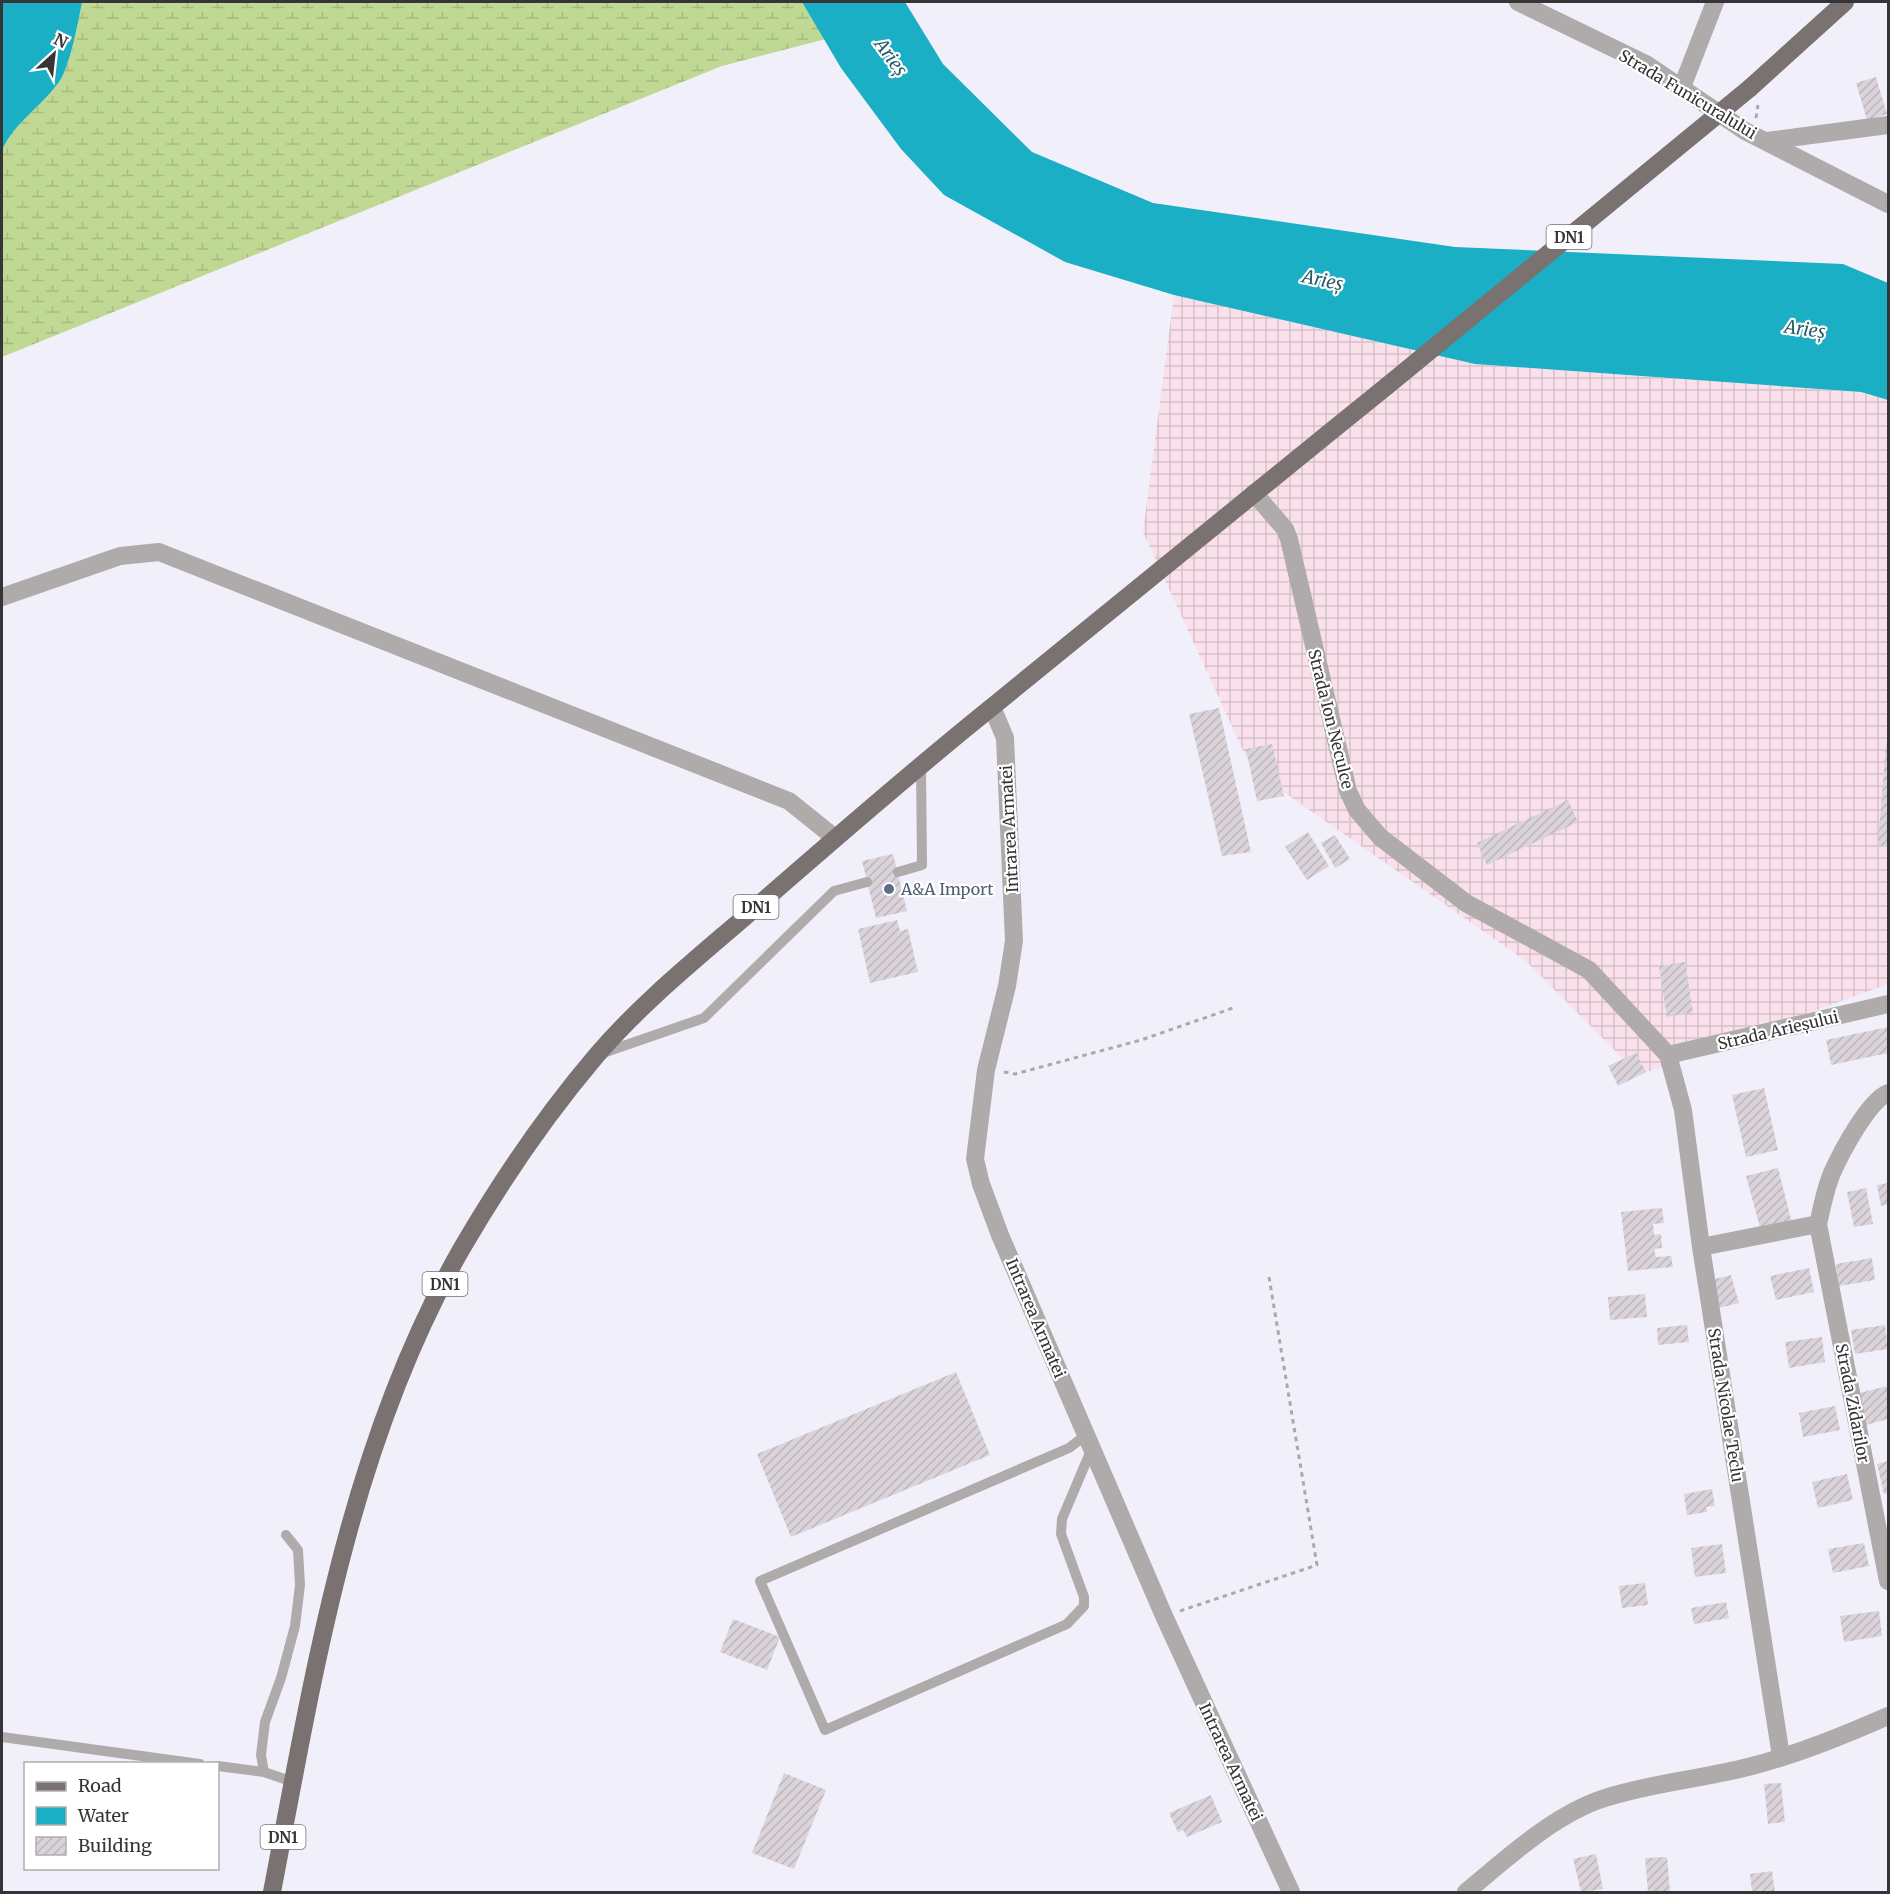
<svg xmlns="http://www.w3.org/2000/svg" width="1890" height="1894" viewBox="0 0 1890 1894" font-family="Merriweather,serif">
<defs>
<pattern id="industrial-grid" width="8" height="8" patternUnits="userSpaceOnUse" patternTransform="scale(1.5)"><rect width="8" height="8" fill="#f9e0ea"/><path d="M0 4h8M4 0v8" fill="none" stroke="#d6c1c9"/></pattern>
<pattern id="wetland-marsh" width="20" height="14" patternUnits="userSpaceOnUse" patternTransform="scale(1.5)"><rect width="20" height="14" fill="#bfd994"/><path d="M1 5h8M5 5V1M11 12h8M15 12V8" fill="none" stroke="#a5bb80"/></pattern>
<pattern id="building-hatch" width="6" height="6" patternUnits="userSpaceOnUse" patternTransform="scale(1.5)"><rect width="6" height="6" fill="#dad3da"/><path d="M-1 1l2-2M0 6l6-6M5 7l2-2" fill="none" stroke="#bcb6bc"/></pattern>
</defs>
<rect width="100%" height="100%" fill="#f1f0fa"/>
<path fill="url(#industrial-grid)" d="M1174,295L1475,364L1861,392L1888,400V984L1639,1075L1526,961L1252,770L1143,532Z"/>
<path fill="url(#wetland-marsh)" d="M82,2H802L826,39L722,66L2,357V150C15,122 41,107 59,82C69,70 79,19 82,2Z"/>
<path fill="#1bafc6" d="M2,2H82C79,19 69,70 59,82C41,107 15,122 2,150Z
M802,2H905L943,64L1032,152L1153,203L1455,247L1843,264L1888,283V400L1861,392L1475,364L1174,295L1065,262L944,195L901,149L841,68Z"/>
<path fill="url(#building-hatch)" d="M1876,77L1887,114L1867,120L1856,83Z
M1219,708L1251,852L1222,856L1189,714Z
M1272,744L1284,796L1257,801L1246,749Z
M1886,744H1888V847L1878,845Z
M1568,800L1578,822L1487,865L1477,843Z
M1308,832L1329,866L1307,880L1285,847Z
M1335,835L1350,859L1335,868L1321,843Z
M893,854L907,911L876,918L862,861Z
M897,920L900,931L908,929L918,972L870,983L858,929Z
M1685,962L1693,1012L1667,1017L1659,966Z
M1888,1027V1053L1831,1065L1826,1040Z
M1636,1053L1646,1072L1618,1086L1608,1066Z
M1764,1088L1778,1150L1746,1157L1732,1095Z
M1778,1168L1792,1223L1761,1231L1746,1176Z
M1888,1183V1204L1881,1206L1877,1185Z
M1866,1188L1873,1224L1854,1227L1847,1192Z
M1662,1208L1664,1223L1653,1224L1654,1235L1661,1234L1662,1248L1654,1249L1656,1257L1671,1256L1673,1267L1628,1271L1621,1212Z
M1872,1258L1875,1280L1839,1286L1836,1264Z
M1809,1268L1814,1292L1776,1300L1770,1276Z
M1731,1275L1739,1303L1719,1308L1711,1280Z
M1645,1294L1647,1317L1610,1320L1608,1297Z
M1687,1325L1689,1342L1658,1345L1657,1328Z
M1885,1325L1888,1349L1855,1354L1851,1330Z
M1822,1337L1825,1362L1789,1368L1785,1342Z
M956,1372L990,1455L791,1537L757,1454Z
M1888,1386V1419L1866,1425L1859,1393Z
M1835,1406L1840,1430L1803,1437L1799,1413Z
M1888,1461V1493L1884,1494L1877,1464Z
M1847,1474L1853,1500L1818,1508L1812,1482Z
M1712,1489L1715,1506L1706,1507L1707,1512L1687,1515L1684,1494Z
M1864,1543L1869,1566L1833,1573L1828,1549Z
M1722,1544L1726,1573L1695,1577L1691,1548Z
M1645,1583L1648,1605L1622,1608L1619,1586Z
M1726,1602L1729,1618L1694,1624L1691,1608Z
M1879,1611L1882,1636L1844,1642L1840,1616Z
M733,1619L780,1637L767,1670L720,1652Z
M784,1773L826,1790L794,1869L752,1853Z
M1781,1783L1785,1822L1768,1824L1764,1784Z
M1211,1795L1222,1822L1187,1837L1183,1830L1178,1832L1169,1813Z
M1596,1854L1603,1889L1581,1892L1573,1859Z
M1667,1857L1670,1892H1648L1645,1858Z
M1772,1871L1775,1892H1752L1750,1874Z"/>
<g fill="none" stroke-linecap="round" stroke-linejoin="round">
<path stroke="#a9a8af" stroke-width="3" stroke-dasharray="4.5 4.5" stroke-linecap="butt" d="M1756,118L1758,105
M1004,1072L1015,1074L1141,1040L1233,1008
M1180,1611L1317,1565L1269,1277"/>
<path stroke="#b0abab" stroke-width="10" d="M898,872L922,865L921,764
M603,1053L704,1018L834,891L867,882
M1086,1435L1069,1448L760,1581L825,1730L1067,1624L1084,1606V1597L1061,1534L1062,1519L1092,1448
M2,1737L200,1764
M218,1766L264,1772L293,1782
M264,1772L261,1755L265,1722L281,1678L295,1626L300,1585L298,1550L286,1535"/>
<path stroke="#b0abab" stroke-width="18" d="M1518,2L1646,64L1745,131L1888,204
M1682,87L1715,2
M1767,141L1888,125
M1254,493L1285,529L1289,539L1348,791L1357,810L1380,837L1466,903L1589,970L1668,1055L1683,1110L1701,1247L1781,1756
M2,597L120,556L159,552L789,801L835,838
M992,707L1005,738L1014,941L1007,986L986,1070L975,1159L981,1184L1000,1235L1164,1616L1291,1892
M1668,1055L1888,1004
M1888,1093C1868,1101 1841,1153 1832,1173C1825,1189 1822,1208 1818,1224L1888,1581
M1701,1247L1818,1224
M1466,1892C1506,1859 1554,1814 1605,1798C1651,1783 1701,1779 1748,1767C1796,1755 1842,1736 1888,1716"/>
<path stroke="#7a7171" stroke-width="18" d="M1750,88L1845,2
M272,1892C314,1673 349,1445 462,1248C501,1181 546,1115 596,1056C643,1001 700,956 754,909C833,840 911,772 992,707C1125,600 1255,492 1387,386"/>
<path stroke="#7a7171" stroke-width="18" d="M1387,386L1750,88"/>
</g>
<circle fill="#5c6f8a" stroke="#fff" stroke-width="2" cx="889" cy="889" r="6"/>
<g text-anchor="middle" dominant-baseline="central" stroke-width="4.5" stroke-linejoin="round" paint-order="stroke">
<g fill="#fff" stroke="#727274" stroke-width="1.5">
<rect x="1546.5" y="225" width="45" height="24" rx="4.5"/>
<rect x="733.5" y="895" width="45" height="24" rx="4.5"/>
<rect x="422.5" y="1272" width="45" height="24" rx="4.5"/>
<rect x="260.5" y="1825" width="45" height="24" rx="4.5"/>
</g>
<g font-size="15" font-weight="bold" fill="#353538">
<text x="1569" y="237">DN1</text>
<text x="756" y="907">DN1</text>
<text x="445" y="1284">DN1</text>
<text x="283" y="1837">DN1</text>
</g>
<g font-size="16" fill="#353538" stroke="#fff">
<text transform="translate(1688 94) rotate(31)">Strada Funicuralului</text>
<text transform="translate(1331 719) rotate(76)">Strada Ion Neculce</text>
<text transform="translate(1009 829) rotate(-93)">Intrarea Armatei</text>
<text transform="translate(1778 1030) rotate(-13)">Strada Arieșului</text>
<text transform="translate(1036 1318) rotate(67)">Intrarea Armatei</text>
<text transform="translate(1853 1403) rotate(79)">Strada Zidarilor</text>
<text transform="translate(1726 1405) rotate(81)">Strada Nicolae Teclu</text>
<text transform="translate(1231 1762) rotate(65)">Intrarea Armatei</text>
</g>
<g font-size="16" fill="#4e5e75" stroke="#fff" text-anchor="start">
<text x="901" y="889">A&amp;A Import</text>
</g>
<g font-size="18" font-style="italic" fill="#275c67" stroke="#fff">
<text transform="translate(891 57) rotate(54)">Arieș</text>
<text transform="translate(1323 280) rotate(12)">Arieș</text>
<text transform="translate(1805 329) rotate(8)">Arieș</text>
</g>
</g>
<rect width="1890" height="1894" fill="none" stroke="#353538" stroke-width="6"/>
<rect x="24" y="1762" width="195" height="108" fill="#ffffff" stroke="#aeaeaf" stroke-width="1.5"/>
<rect x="36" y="1782" width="30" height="9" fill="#7a7171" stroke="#aeaeaf" stroke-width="1.5"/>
<text x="78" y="1792" font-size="18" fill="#353538">Road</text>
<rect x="36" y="1807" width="30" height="18" fill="#1bafc6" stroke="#aeaeaf" stroke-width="1.5"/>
<text x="78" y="1822" font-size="18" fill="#353538">Water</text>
<rect x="36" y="1837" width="30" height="18" fill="url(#building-hatch)" stroke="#aeaeaf" stroke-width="1.5"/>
<text x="78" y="1852" font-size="18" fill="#353538">Building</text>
<g transform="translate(54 54) rotate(27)" stroke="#ffffff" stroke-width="4.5" paint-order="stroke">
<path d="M0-4.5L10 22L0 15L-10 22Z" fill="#353538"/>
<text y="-9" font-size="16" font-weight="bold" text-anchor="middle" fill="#353538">N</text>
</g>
</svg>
